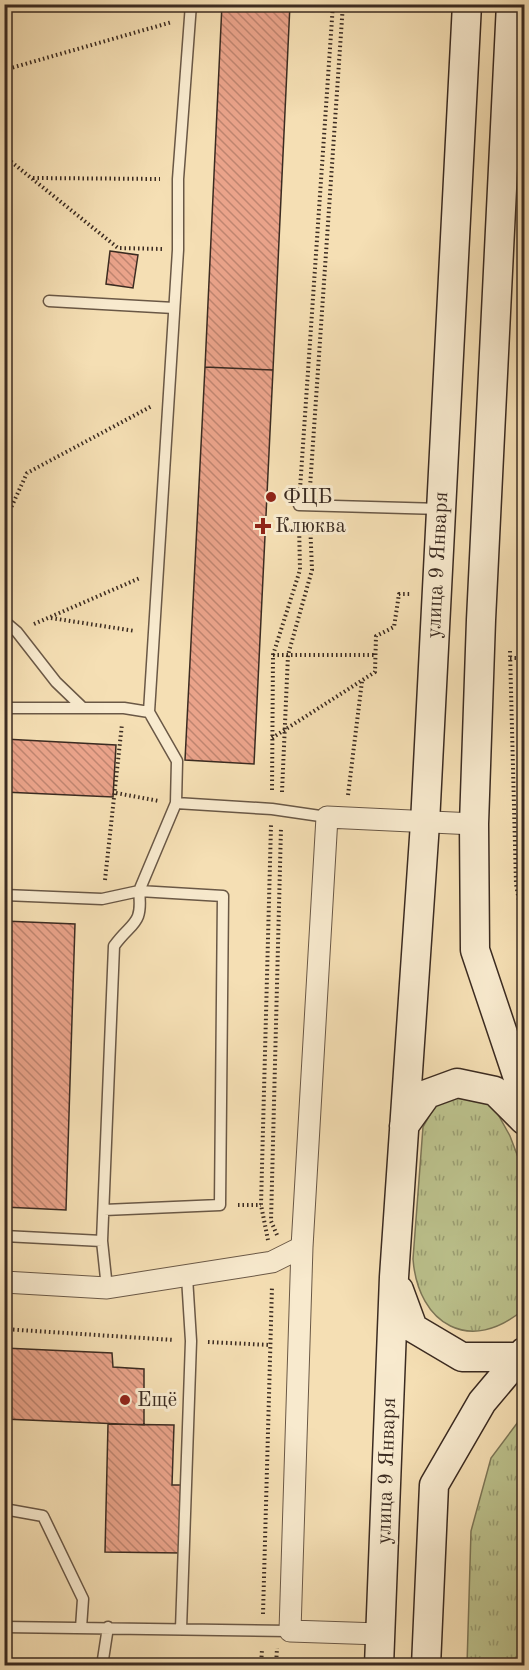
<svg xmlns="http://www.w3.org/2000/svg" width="529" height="1670" viewBox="0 0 529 1670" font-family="'Old Standard TT',serif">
<defs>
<pattern id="grass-tufts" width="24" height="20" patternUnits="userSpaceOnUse" patternTransform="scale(1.5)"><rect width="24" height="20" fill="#bcc28d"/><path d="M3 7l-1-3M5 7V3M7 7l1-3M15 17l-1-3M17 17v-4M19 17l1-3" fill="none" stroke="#9a9e73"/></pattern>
<pattern id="building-back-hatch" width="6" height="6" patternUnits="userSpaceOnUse" patternTransform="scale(1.5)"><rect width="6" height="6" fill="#eaa38a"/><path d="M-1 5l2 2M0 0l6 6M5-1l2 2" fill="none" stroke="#bf8570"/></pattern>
</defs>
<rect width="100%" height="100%" fill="#f5dfb4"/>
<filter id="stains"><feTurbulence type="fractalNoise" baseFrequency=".00333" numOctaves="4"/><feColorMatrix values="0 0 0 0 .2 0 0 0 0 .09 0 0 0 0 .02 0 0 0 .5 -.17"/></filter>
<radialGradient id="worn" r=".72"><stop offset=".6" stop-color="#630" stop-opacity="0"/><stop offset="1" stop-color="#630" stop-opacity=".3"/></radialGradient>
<path fill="url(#grass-tufts)" stroke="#7c7657" stroke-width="1.5" d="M460,1096L483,1101L495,1109L510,1136L524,1173V1309C471,1355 418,1325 413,1259L423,1127L435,1106Z
M524,1414V1665H467L471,1531L491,1458Z"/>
<path fill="url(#building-back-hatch)" stroke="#3b2b21" stroke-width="1.5" d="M222,4H290L273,370L205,367Z
M110,251L138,255L133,288L106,284Z
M205,367L273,370L254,764L185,760Z
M4,739L116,745L113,797L4,792Z
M4,921L75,924L66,1210L4,1207Z
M4,1348L112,1353L113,1367L144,1369V1425L4,1419Z
M108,1424L174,1425L172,1485H183L181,1553L105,1552Z
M4,1662L62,1664V1666H4Z"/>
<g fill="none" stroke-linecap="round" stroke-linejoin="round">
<defs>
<path id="lane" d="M49,301L174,308
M4,433V461
M299,505L441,509
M4,621L17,632L56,682L83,708
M4,708H124L149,712L177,761L176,803
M149,712L178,250V179L191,4
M4,895L102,899L139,891L176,803L272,809L327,817
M104,1210L220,1205L223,896L139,891C143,926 132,921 114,946L102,1241L107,1288
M4,1236L102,1241
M4,1509L43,1516L83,1599L81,1628
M4,1627L290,1631
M181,1629L191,1341L187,1277
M102,1666L108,1627"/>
<path id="street" d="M4,1282L107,1288L272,1262L302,1247
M380,1634L290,1631L302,1247L327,817L474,824"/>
<path id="secondary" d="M511,4L481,620L474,824L475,950L524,1096
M404,1126L427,1094L457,1083L495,1091L524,1120
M399,1290L413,1328L462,1357H518
M379,1666L394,1277L425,823L467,4
M426,1666L434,1485L482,1402L524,1352"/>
</defs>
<use href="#lane" stroke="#6a5846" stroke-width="13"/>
<use href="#street" stroke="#6a5846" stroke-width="23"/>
<use href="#secondary" stroke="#3b2b21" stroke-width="31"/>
<path stroke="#3b2b21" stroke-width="4" stroke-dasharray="1.5 3" stroke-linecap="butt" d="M4,70L172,22
M4,156L118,248L162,249
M33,178L160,179
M520,425L524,353
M310,487L343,4
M300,489L333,4
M4,523L27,473L152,406
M51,618L135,631
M34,624L140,578
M510,651L516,884L524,929
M273,655H376
M510,658H524
M272,738L375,672L376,636L394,627L399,594H411
M272,790L273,655L300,570L299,523
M282,792L288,655L312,570L310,521
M116,793L159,801
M348,795L362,681
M105,880L122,724
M238,1205H261
M277,1235L271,1221L281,827
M268,1240L261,1205L271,825
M4,1329L174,1340
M208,1342L270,1345
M263,1614L272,1286
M261,1666L262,1649
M276,1666L277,1648"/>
<use href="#lane" stroke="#f8eace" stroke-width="10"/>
<use href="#street" stroke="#f8eace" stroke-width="21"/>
<use href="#secondary" stroke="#f8eace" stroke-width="28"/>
</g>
<g fill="#8f2418" stroke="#f8eace" stroke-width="2">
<circle cx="271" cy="497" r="6"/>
<path d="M260 517h6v6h6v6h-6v6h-6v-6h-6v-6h6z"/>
<circle cx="125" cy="1400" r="6"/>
</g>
<g text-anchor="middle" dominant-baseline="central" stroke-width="6" stroke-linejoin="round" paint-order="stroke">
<g font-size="21" fill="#3b2b21" stroke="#f8eace" text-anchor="start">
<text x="283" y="497">ФЦБ</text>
<text x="275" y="526">Клюква</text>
<text x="137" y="1400">Ещё</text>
</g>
<g font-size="21" fill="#3b2b21" stroke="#f8eace">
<text transform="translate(438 565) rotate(-87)">улица 9 Января</text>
<text transform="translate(387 1471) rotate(-88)">улица 9 Января</text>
</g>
</g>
<rect width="529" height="1670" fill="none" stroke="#f5dfb4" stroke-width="24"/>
<rect x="6" y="6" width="517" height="1658" fill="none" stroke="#3b2b21" stroke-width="3"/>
<rect x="12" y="12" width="505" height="1646" fill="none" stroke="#3b2b21" stroke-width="1.5"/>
<rect width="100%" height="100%" filter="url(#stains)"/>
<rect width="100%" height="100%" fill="url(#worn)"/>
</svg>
